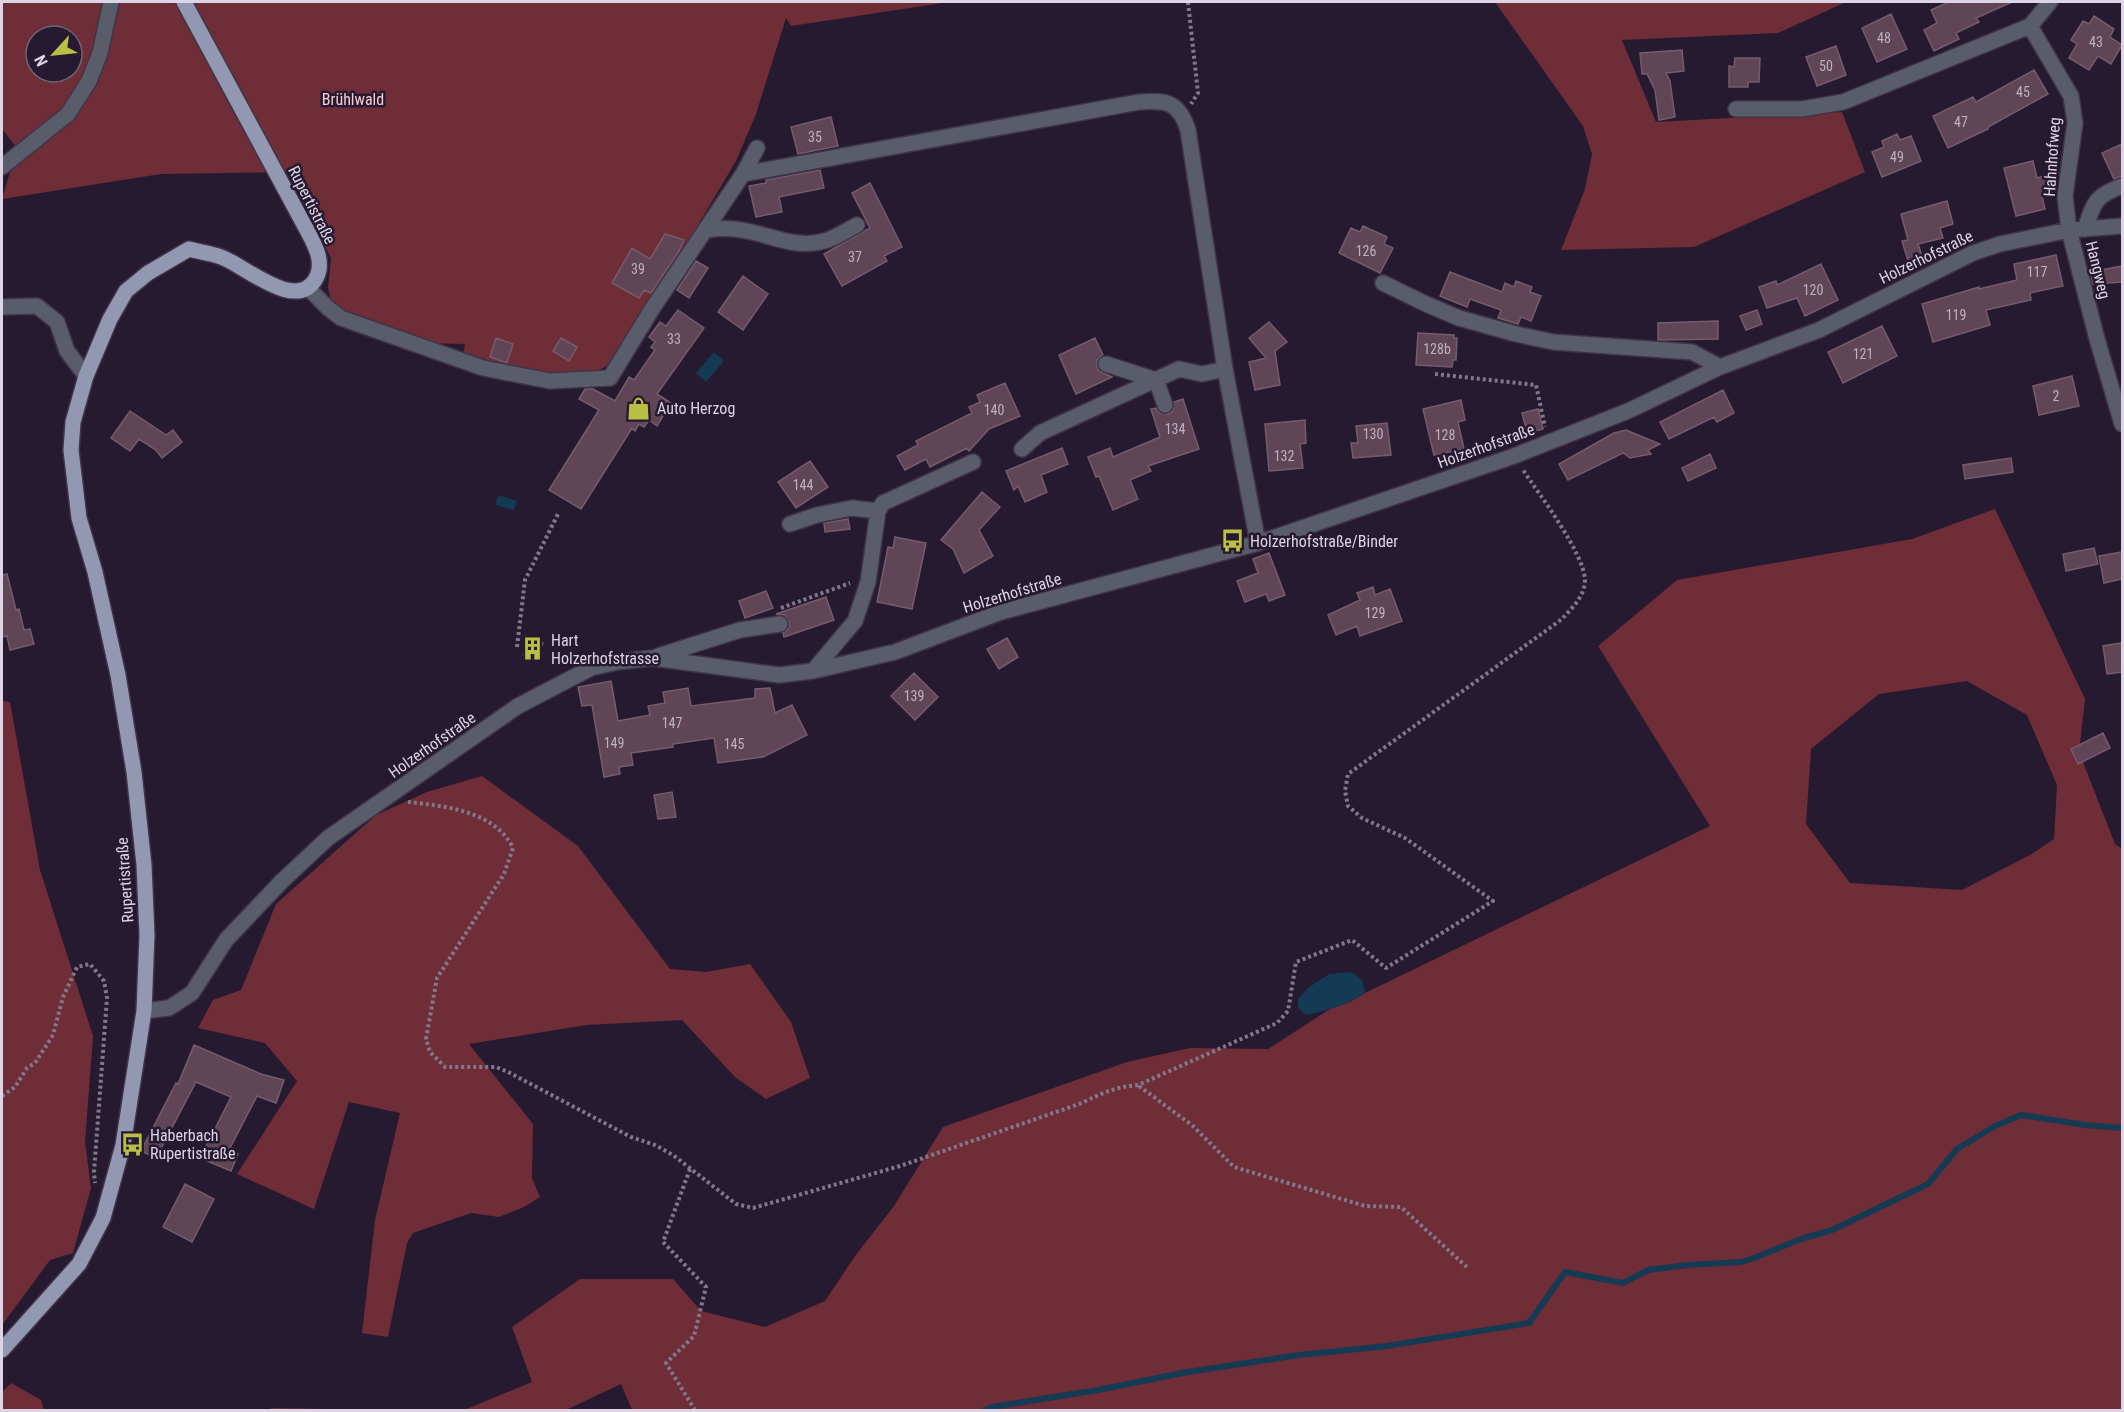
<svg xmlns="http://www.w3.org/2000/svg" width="2124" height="1412" viewBox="0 0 2124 1412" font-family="'Roboto Condensed',sans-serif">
<rect width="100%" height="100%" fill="#261a31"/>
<path fill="#6f2d37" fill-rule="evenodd" d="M2,2H949L791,26L786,18L756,114L736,161L654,299L611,364L593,373L563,379L463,358L465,344L418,343L338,311L332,304L328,288L331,258L288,172L161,174L2,199L17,148L2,129ZM36,36H72V72H36Z
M1495,2H1846L1778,33L1622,40L1656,122L1842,112L1865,172L1694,247L1561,250L1585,189L1592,154L1583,126Z
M1995,509L2085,699L2079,752L2115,844L2122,849V1410H632L621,1384L566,1410H464L532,1382L512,1327L580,1279H673L701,1311L765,1327L825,1301L855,1256L894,1206L943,1127L1127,1062L1190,1048L1268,1049L1330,1009L1350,1002L1365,993L1710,826L1598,646L1677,580L1912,539ZM1967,681L2027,715L2057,785L2054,839L2030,855L1962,890L1850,883L1806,824L1811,749L1879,694Z
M2,701L10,702L40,870L93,1036L85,1142L91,1188L73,1253L50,1260L2,1325Z
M482,776L578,846L670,969L706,972L750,964L791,1022L810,1078L766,1099L735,1077L682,1020L586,1025L469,1044L533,1124L532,1178L540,1197L524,1207L499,1217L471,1213L413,1233L407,1243L388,1337L362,1333L375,1220L400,1113L349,1102L314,1209L237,1174L297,1081L265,1043L198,1028L213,1000L241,990L276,904L376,815L427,792Z
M11,1383L41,1400L44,1410H2V1392Z
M272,1408L393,1410H267Z"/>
<path fill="#143a54" d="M714,352L724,361L706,382L696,373Z
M498,495L517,501L514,510L495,505Z
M1352,972L1363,981L1365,993C1346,1005 1328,1010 1306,1015L1298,1008V999L1308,988L1329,974Z"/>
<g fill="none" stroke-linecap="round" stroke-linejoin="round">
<path stroke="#143a54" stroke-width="6" d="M985,1410L992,1407L1098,1390L1182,1373L1299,1355L1387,1346L1529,1323L1565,1272L1623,1283L1648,1270L1687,1265L1741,1262L1754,1258L1801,1239L1832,1230L1928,1184L1957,1149L1995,1126L2021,1115L2085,1125L2122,1128"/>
</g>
<path fill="#5f4556" stroke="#765b6c" stroke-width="1.5" d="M1949,2H2012L1976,18L1979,22L1956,33L1959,39L1934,51L1924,30L1937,23L1931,10Z
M1891,14L1907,49L1877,62L1862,28Z
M2094,16L2114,29L2110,37L2122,45L2111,64L2098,56L2089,70L2069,58L2077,44L2071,40L2083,21L2089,24Z
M1836,46L1846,75L1817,86L1806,57Z
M1682,50L1684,71L1666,73L1670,81L1675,117L1659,120L1655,90L1647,74H1642L1640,53Z
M1735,58H1760L1759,82H1748V87H1729V66L1734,67Z
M2034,70L2048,94L1988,127V129L1948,148L1933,116L1973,97L1976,102Z
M831,117L838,146L798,154L791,127Z
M1897,134L1900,140L1911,136L1921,161L1882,177L1872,152L1884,147L1882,141Z
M2122,144V176L2114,179L2102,153Z
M2033,161L2037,178L2044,176L2049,195L2042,196L2045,209L2016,216L2004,168Z
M820,170L824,188L779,197L782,212L756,217L749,186L766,183V180Z
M870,183L902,247L884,256L887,261L842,286L824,254L870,228L852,193Z
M1947,201L1953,224L1940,228L1943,238L1918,244L1924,262L1910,267L1902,241L1908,240L1901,214Z
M1363,226L1387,237L1384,244L1393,248L1380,273L1339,253L1351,228L1360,232Z
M665,234L684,240L679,251L651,293L644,290L639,298L612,283L632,248L650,259Z
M2056,255L2063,286L2030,293L2031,300L1986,310L1990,325L1933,342L1922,304L1979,287V289L2017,280L2014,264Z
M696,261L708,268L689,298L677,290Z
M1821,264L1838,300L1805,316L1797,298L1767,308L1759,287L1776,281L1777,285Z
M2122,266V282L2093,284L2090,272Z
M1450,272L1502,292L1505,283L1514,287L1516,281L1532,287L1530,292L1541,296L1531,321L1521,317L1518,324L1498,318L1501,310L1470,299L1467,307L1440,296Z
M743,276L768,294L743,330L718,312Z
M678,310L704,328L657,394L671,403L657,426L649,420L644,427L639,424L635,431L632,428L581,509L549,490L599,410L579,399L585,389H593L615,401L629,377L634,380L655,350L651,347L655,342L649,337L660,322L666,326Z
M1757,310L1762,324L1746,330L1740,316Z
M1718,321V339L1658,340V323Z
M1269,322L1287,342L1275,351L1280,385L1255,390L1249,362L1266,358L1249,338Z
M1882,326L1897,356L1843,383L1828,352Z
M1418,333L1454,335V338H1457L1456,360H1453L1452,367L1416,365Z
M496,338L513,344L507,363L490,357Z
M561,338L577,347L569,361L553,351Z
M1095,338L1103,355L1097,360V367L1099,371L1112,377L1076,394L1059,355Z
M2072,376L2079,406L2039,415L2033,386Z
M1005,383L1020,416L989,429L969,451L967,448L930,467L926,459L905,470L897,456L918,445L916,441L972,413L969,407L980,402L977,395Z
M1723,390L1734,413L1717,422L1714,417L1669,439L1660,422Z
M1183,399L1199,449L1148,466L1151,471L1130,480L1138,499L1113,510L1099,476L1096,477L1088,457L1110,448L1113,457L1160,437L1151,409L1156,408L1159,413L1168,414L1173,411L1174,402Z
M1461,400L1465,420L1458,422L1464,449L1434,455L1423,409Z
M1538,409L1543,429L1527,433L1522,413Z
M130,411L166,435L173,430L182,442L162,458L156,450L139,439L130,451L111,438Z
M1305,420L1306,443L1300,444L1303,468L1269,471L1265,424Z
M1387,423L1391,455L1353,458L1351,443H1358L1356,426Z
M1626,430L1660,444L1648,450L1651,454L1630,458L1623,453L1568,480L1559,464L1614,433Z
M1062,448L1068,464L1041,475L1047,492L1025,502L1018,486L1014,490L1006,471Z
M1710,454L1716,468L1688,481L1682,468Z
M2011,458L2013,472L1965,479L1963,465Z
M810,461L828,487L796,508L778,482Z
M982,492L1000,507L979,530L993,556L964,573L953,549L941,540Z
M848,519L850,529L825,532L824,523Z
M895,537L926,543L912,609L877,602L888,547L893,548Z
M2094,548L2098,564L2066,571L2063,554Z
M2122,552V579L2104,583L2099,556Z
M1269,553L1285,595L1269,601L1266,594L1245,602L1237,581L1258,573L1253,559Z
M7,574L16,610L19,609L24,630L30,629L34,644L10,650L7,636L2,637V575Z
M1373,587L1375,595L1390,589L1402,621L1360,636L1357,626L1336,635L1328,615L1360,600L1357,593Z
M766,591L773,608L745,618L739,601Z
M826,597L834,620L784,637L783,633L789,628V622L784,615L776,614Z
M529,638L543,643L536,661L523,655Z
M1007,638L1018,657L999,669L987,649Z
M2122,643V672L2107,674L2103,646Z
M914,673L938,697L915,720L891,696Z
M611,681L618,721L650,715L648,706L665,703L663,692L688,688L691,706L755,698V689L770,688L775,713L792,705L807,735L763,757L718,763L714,738L673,744V747L631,753L633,765L619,767L620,774L604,777L592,705L582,706L578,687Z
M2103,733L2110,748L2078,764L2071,749Z
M672,792L676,817L658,819L654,795Z
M194,1045L261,1074L284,1080L276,1103L257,1096L229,1150L238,1154L231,1171L200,1158L231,1097L196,1082L156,1158L141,1151L176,1083L178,1084Z
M185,1184L214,1199L192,1242L163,1227Z"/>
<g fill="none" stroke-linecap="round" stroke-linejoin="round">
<defs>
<path id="minor" d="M2050,2L2030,26L2071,96L2075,123L2065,196L2069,230L2097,339L2122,424
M1736,109H1802L1843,102L2030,26
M2,167L68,114L89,81L100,53L111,2
M743,174L1139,102C1167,100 1179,102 1188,130L1225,369L1258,543
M2085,229C2094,202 2095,196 2122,186
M706,230C719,228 734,228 747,231C772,236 799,249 824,241C836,238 847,230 857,225
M1383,283L1426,304L1459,318L1516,334L1553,342L1692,352L1720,367
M308,288L328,308L341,318L483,368L550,381L610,378L652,309L743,174L757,148
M2,307L37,306L57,322L67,351L86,376
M1106,364L1156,380L1165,405
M1022,449L1040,433L1179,369L1202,374L1225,369
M790,524L817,515L852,508L878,511
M658,656L740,630L780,624
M813,671L855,621L868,582L878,511L883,503L973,462
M144,1011L169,1008L192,993L226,940L281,882L328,838L518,706L591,668L617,662L653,658L779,675L813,671L895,652L1001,612L1258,543L1514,456L1628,411L1720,367L1819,330L1973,253L2000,244L2069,230L2122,226"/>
<path id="major" d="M2,1350L79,1264L103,1218L123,1145L144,1011L147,935L144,865L134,772L118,675L95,572L79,518L71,450L73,422L86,376L110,319L126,291L148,273L189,249C199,252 211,253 221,257C244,265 295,312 315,280C325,264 316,247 308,232L184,2"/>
</defs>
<use href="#minor" stroke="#40344a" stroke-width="18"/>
<use href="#major" stroke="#40344a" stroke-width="18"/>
<path stroke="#82788c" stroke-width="4" stroke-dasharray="3 3" stroke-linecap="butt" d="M1188,2L1198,93L1191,104
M1435,374L1536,385L1545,427
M781,608L850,583
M517,647L525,580L558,514
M408,802C445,806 495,811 513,848L504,874L437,978L426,1039L430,1052L445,1067H496L508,1072L631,1137L655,1145L673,1155L736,1204L753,1208L900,1166L1082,1103C1101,1093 1116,1087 1138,1085L1277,1023L1288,1011L1296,962L1352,940L1386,968L1493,901L1405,838L1362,818L1348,806L1345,791L1348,774L1562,619C1572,608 1585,596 1585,580C1584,553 1539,494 1523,470
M1139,1086L1193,1126L1234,1167L1365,1206L1401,1207L1469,1269
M2,1096L15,1087L27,1068L35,1063L53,1035L63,997L77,967L90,964L104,981L107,998L94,1172L95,1183
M690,1169L663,1242L706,1287L694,1336L666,1363L695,1410"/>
<use href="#minor" stroke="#595c69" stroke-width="15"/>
<use href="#major" stroke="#9298b2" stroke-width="15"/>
</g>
<defs>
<symbol id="shop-bare" viewBox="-9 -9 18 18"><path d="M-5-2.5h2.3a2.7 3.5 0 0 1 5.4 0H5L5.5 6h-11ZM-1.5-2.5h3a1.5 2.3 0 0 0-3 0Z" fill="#bac045" stroke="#261a31" stroke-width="2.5" paint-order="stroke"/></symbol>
<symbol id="bus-bare" viewBox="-9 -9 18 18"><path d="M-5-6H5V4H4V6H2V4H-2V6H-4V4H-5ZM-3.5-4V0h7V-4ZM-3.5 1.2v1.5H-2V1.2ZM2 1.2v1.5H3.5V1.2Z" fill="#bac045" stroke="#261a31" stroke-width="2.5" paint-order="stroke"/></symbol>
<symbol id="building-bare" viewBox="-9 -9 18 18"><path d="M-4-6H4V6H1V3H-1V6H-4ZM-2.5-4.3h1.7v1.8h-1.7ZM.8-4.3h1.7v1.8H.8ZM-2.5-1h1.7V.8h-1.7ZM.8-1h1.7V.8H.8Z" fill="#bac045" stroke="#261a31" stroke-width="2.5" paint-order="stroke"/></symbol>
</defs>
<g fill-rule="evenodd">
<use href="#shop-bare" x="622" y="392" width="33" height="33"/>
<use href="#bus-bare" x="1216" y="524" width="33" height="33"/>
<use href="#building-bare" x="516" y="632" width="33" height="33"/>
<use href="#bus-bare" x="116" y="1128" width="33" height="33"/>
</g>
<g text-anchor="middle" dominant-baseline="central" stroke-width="5" stroke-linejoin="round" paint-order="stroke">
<g font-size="14" fill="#beb1c1">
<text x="1884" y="38">48</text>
<text x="2096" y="42">43</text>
<text x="1826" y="66">50</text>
<text x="2023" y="92">45</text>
<text x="1961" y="122">47</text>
<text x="815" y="137">35</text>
<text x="1897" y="157">49</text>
<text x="1366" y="251">126</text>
<text x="855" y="257">37</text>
<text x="638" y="269">39</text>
<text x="2037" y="272">117</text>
<text x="1813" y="290">120</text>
<text x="1956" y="315">119</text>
<text x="674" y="339">33</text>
<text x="1437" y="349">128b</text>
<text x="1863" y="354">121</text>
<text x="2056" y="396">2</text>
<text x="994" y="410">140</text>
<text x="1175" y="429">134</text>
<text x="1373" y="434">130</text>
<text x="1445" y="435">128</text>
<text x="1284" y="456">132</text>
<text x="803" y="485">144</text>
<text x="1375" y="613">129</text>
<text x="914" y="696">139</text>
<text x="672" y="723">147</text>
<text x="614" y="743">149</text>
<text x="734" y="744">145</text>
</g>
<g font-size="16" fill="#f9cace" stroke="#261a31">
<text x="353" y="99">Brühlwald</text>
</g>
<g font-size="16" fill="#ddd5e5" stroke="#261a31">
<text transform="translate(2052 157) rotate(-86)">Hahnhofweg</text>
<text transform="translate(312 205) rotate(63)">Rupertistraße</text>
<text transform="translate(1926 257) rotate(-26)">Holzerhofstraße</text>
<text transform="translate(2098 270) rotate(76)">Hangweg</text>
<text transform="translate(1486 446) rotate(-20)">Holzerhofstraße</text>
<text transform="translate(1012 593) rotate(-17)">Holzerhofstraße</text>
<text transform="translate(432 745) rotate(-35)">Holzerhofstraße</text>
<text transform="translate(125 880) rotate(-94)">Rupertistraße</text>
</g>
<g font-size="16" fill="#ddd5e5" stroke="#261a31" text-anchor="start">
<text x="657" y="408">Auto Herzog</text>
<text x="1250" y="541">Holzerhofstraße/Binder</text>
<text x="551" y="640">Hart<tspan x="551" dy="18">Holzerhofstrasse</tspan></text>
<text x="150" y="1135">Haberbach<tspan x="150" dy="18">Rupertistraße</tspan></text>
</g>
</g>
<rect width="2124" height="1412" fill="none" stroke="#ddd5e5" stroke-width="6"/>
<g transform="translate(54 54) rotate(243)"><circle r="28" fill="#261a31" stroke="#6f6579" stroke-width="1.5"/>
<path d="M0-4.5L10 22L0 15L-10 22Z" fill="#bac045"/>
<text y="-9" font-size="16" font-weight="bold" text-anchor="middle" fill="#ddd5e5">N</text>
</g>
</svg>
